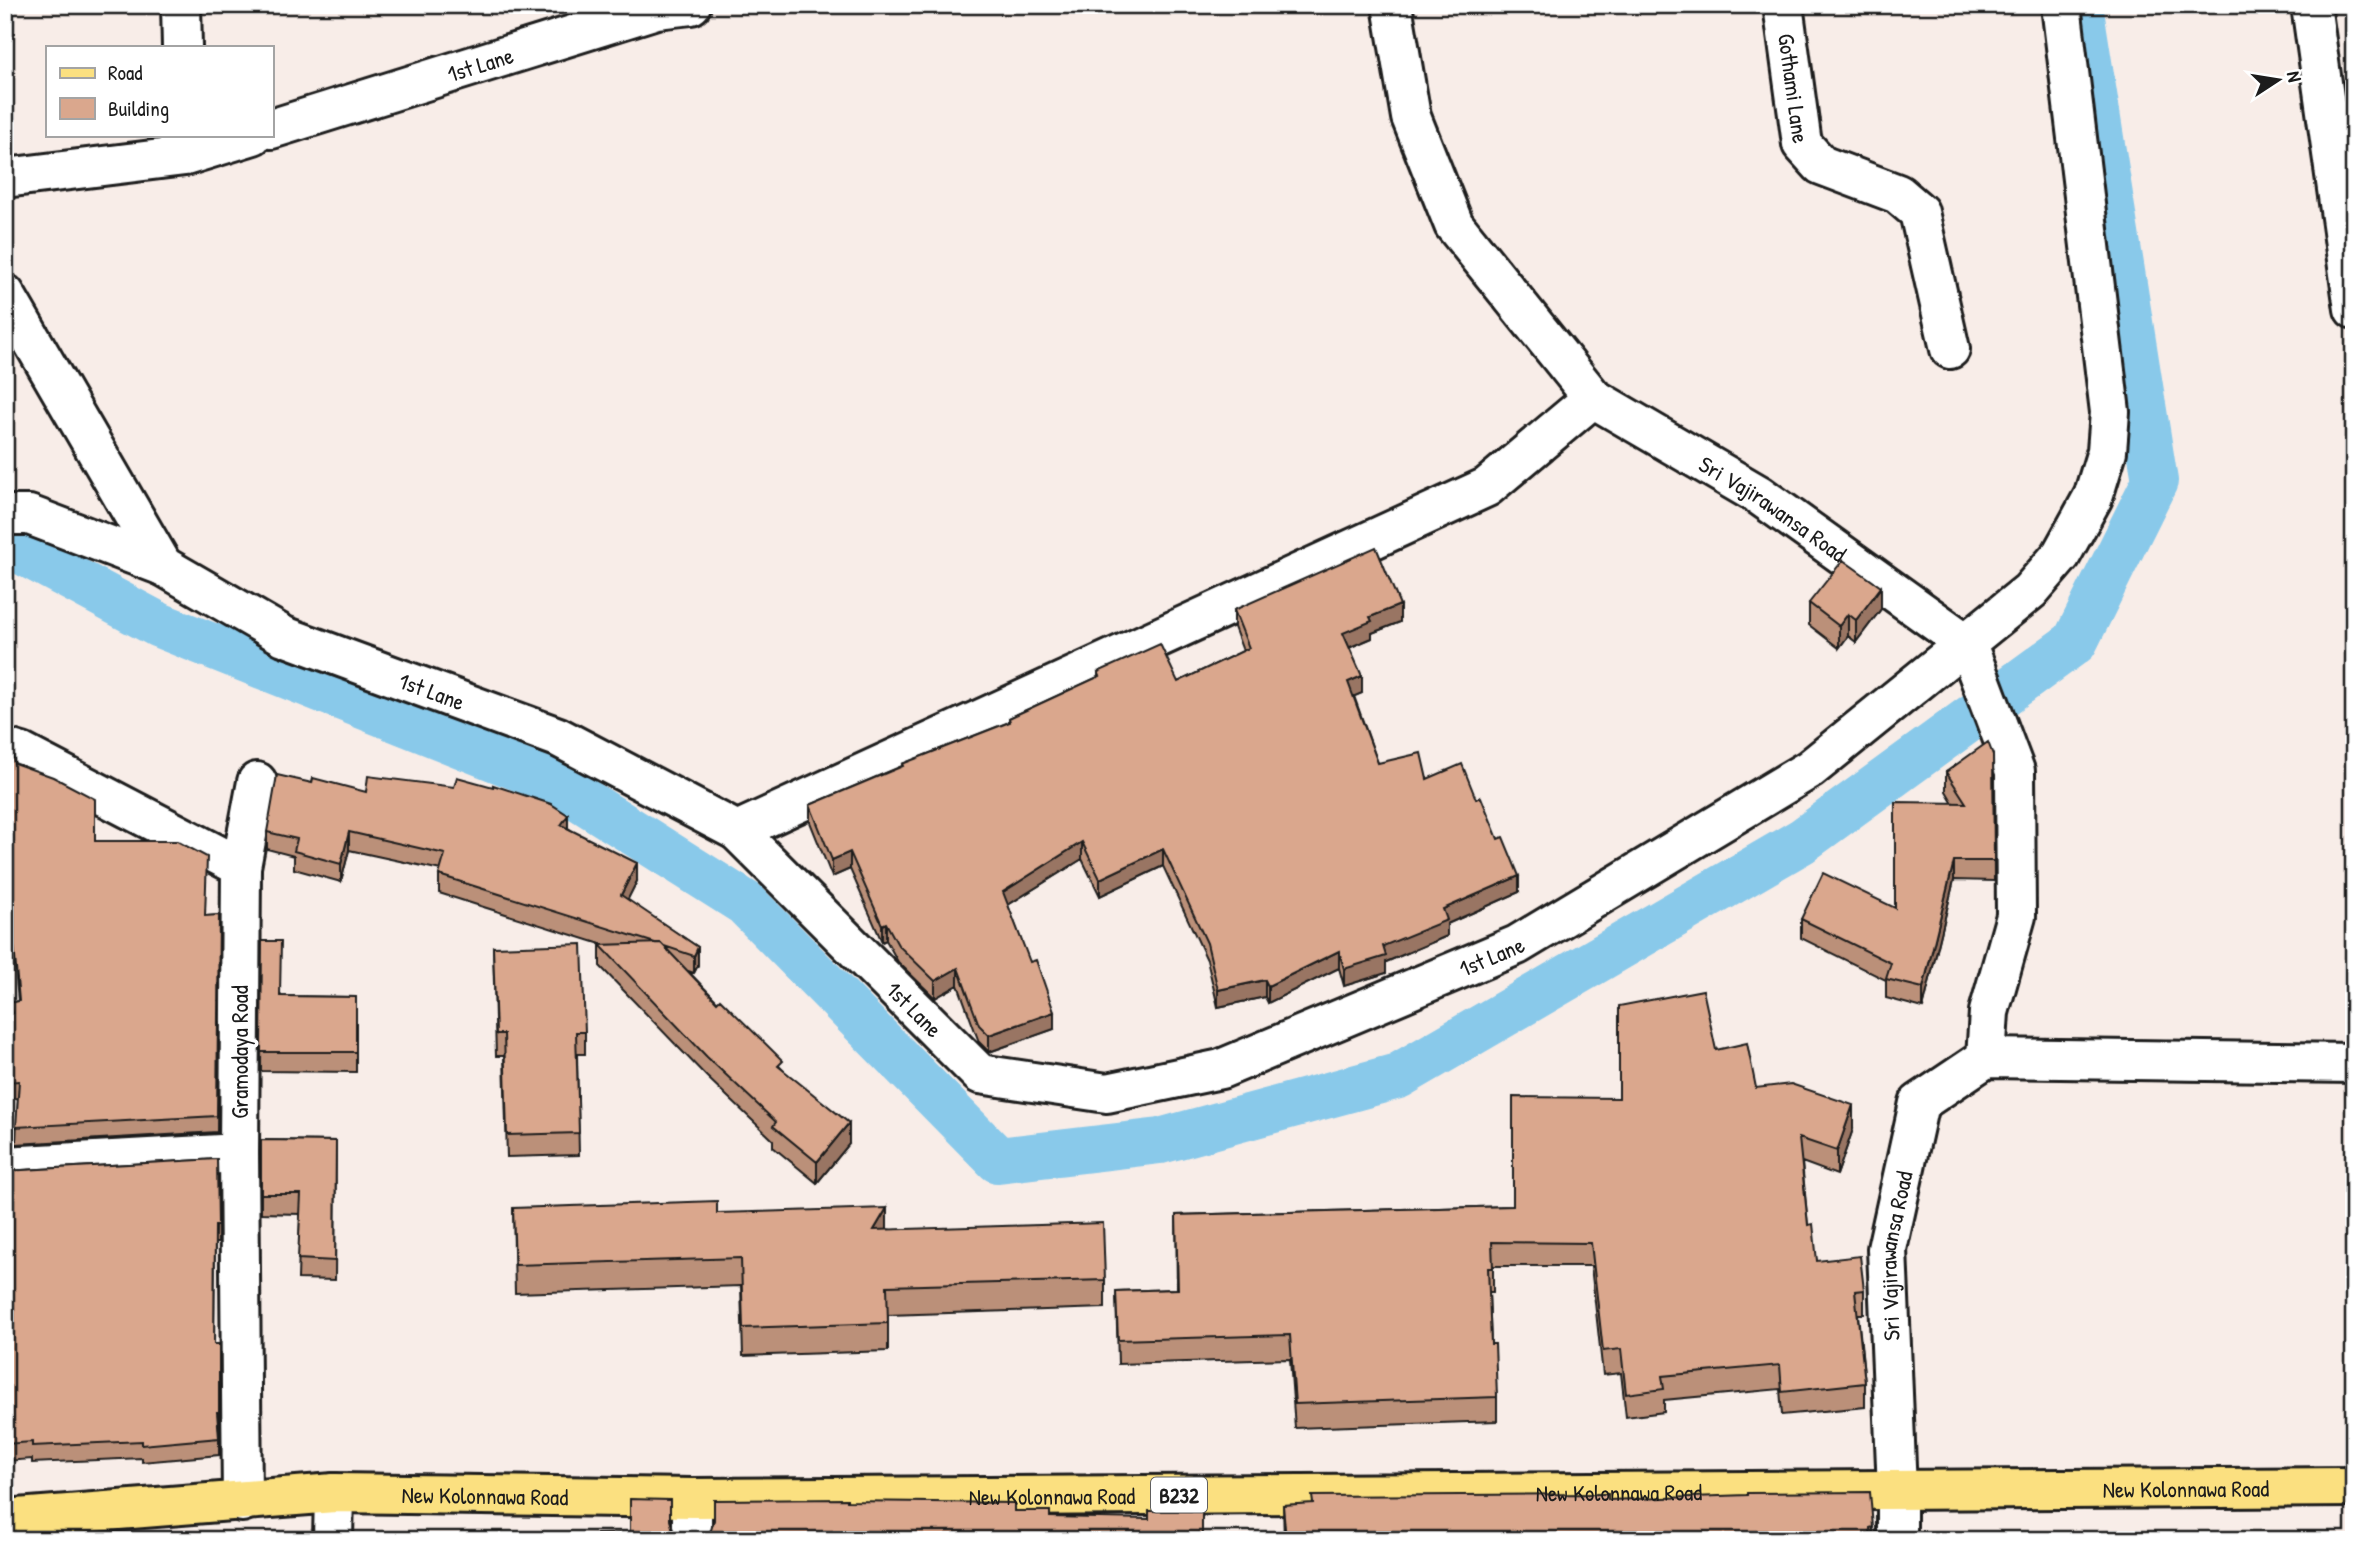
<svg xmlns="http://www.w3.org/2000/svg" width="2359" height="1545" viewBox="0 0 2359 1545" font-family="'Patrick Hand',sans-serif">
<rect width="100%" height="100%" fill="#f8ede8"/>
<filter id="ink" filterUnits="userSpaceOnUse"><feTurbulence type="fractalNoise" baseFrequency=".0143" numOctaves="2"/><feDisplacementMap in="SourceGraphic" scale="14" xChannelSelector="R" yChannelSelector="G"/><feConvolveMatrix kernelMatrix="1 2 1 2 8 2 1 2 1" color-interpolation-filters="sRGB"/></filter>
<g filter="url(#ink)">
<g fill="none" stroke-linecap="round" stroke-linejoin="round">
<path stroke="#89c9ea" stroke-width="46" d="M5,551L17,549L159,625L554,782L745,903L998,1160L1160,1141L1398,1076L1802,841L2075,642L2155,481L2080,5"/>
<defs>
<g id="minor">
<path d="M181,5L182,47"/>
<path id="s1" d="M1392,5L1411,117L1454,225L1593,398L1759,495L1967,644L2015,771L2016,916L1989,1012L1986,1058"/>
<path id="s2" d="M1783,5L1802,144L1821,165L1898,194L1919,212L1950,349"/>
<path d="M2311,5L2354,309"/>
<path id="s3" d="M271,129L656,9L691,5"/>
<path d="M5,178L185,156L253,135"/>
<path id="s4" d="M5,294L163,566L284,636L558,737L737,831L980,1074L1107,1093L1221,1069L1517,945L1810,769L2030,591L2061,555L2093,497L2107,451L2110,412L2061,5"/>
<path d="M5,515H29L163,566"/>
<path d="M5,748L22,753L241,867L239,1153L242,1502"/>
<path d="M737,831L1487,487L1593,398"/>
<path d="M241,867L257,782"/>
<path d="M5,1166L239,1153"/>
<path d="M333,1540L334,1493"/>
<path d="M692,1540V1498"/>
<path id="s5" d="M1897,1540V1490L1887,1249L1919,1103L1986,1058L2354,1063"/>
</g>
<g id="primary">
<path id="s6" d="M5,1519L334,1493L692,1498L2354,1487"/>
</g>
</defs>
<use href="#minor" stroke="#1c1c1c" stroke-width="44"/>
<use href="#primary" stroke="#1c1c1c" stroke-width="44"/>
<use href="#minor" stroke="#fff" stroke-width="38"/>
<use href="#primary" stroke="#fbe080" stroke-width="38"/>
</g>
<path fill="#bb9079" stroke="#1c1c1c" stroke-width="2" d="M1809,603L1881,609L1856,642L1848,636L1839,648L1809,625Z
M1234,610L1400,622L1372,633V638L1349,648L1362,693L1354,696L1378,763L1427,779L1476,799L1519,892L1447,924V936L1386,962V973L1344,986L1339,968L1268,1003L1265,997L1218,1007L1207,960L1163,866L1100,896L1082,859L1008,905L1054,1029L989,1052L979,1042L958,985L935,998L898,962L886,940L882,942L850,869L832,877L810,822V805L902,766V764L1009,722V718L1098,677V672L1178,682L1243,651L1234,627Z
M5,754L95,841L206,916L219,915L217,1132L16,1144L18,1098L5,1099V1014L10,1013V1003L18,1001L8,897L5,896Z
M1993,755L1994,881L1954,880L1923,1008L1886,998V980L1801,938V919L1895,908L1953,803L1946,791V772Z
M312,783L568,828L637,881L627,900L698,947V965L694,973L688,971L783,1070L849,1144L817,1183L773,1147V1140L707,1077L600,966V945H604L439,893V875L441,870L349,850L341,882L294,869V856L267,849V832Z
M262,941L281,996L356,997V1072L261,1071Z
M493,947L585,1032V1054H577L579,1155L507,1157L504,1056H496Z
M1716,1050L1756,1088L1853,1129L1837,1175L1802,1162L1808,1225L1817,1261L1864,1290V1314H1858L1865,1383V1407L1782,1415L1780,1389L1664,1400V1412L1626,1417L1621,1373L1603,1375L1591,1266H1493V1292H1489L1491,1344L1497,1397V1421L1295,1428L1290,1359L1118,1364L1116,1291L1177,1289L1176,1215L1513,1206L1619,1098Z
M261,1140L336,1141L335,1280L298,1279L300,1214L261,1213Z
M217,1159L218,1243H215L214,1344H219V1455L142,1462V1458L32,1463V1459L5,1461V1171Z
M513,1208L717,1213L887,1229L1105,1280V1308L888,1315V1351L743,1356L741,1286L515,1293Z
M1608,1500L1873,1527V1540H1284L1283,1505Z"/>
<path fill="#997563" stroke="#1c1c1c" stroke-width="2" d="M1881,587V609L1856,642V620Z
M1400,605V622L1372,633V638L1343,650V633L1370,617Z
M1848,614V636L1839,648V626Z
M1362,676V693L1348,699V682Z
M568,815V832L561,825Z
M349,832V850L341,882V864Z
M1082,842V859L1003,908V892Z
M1163,849V866L1100,896V879Z
M850,852V869L832,877V860Z
M1954,861V880L1923,1008V988Z
M637,863V881L621,913V895Z
M1519,876V892L1447,924V936L1386,962V973L1344,986V969L1383,946L1443,909Z
M886,923V940L882,942V925Z
M698,947V965L694,973V956Z
M1339,951V968L1268,1003V986Z
M958,968V985L935,998V981Z
M1265,980V997L1218,1007V990Z
M1054,1012V1029L989,1052V1035Z
M1853,1105V1129L1837,1175V1151Z
M849,1123V1144L817,1183V1162Z
M887,1208V1237L874,1230Z"/>
<path fill="#daa78d" stroke="#1c1c1c" stroke-width="2" d="M1376,547L1400,605L1370,617L1372,621L1343,633L1362,676L1348,682L1378,763L1421,753L1427,779L1462,764L1476,799L1481,797L1498,839L1503,837L1519,876L1443,909L1447,920L1383,946L1386,956L1344,969L1339,951L1268,986L1265,980L1218,990L1207,943L1163,849L1100,879L1082,842L1003,892L1030,962L1036,960L1054,1012L989,1035L979,1025L958,968L935,981L898,945L886,923L882,925L850,852L832,860L810,805L903,766L902,764L1010,722L1009,718L1100,676L1098,672L1160,644L1178,682L1249,648L1234,610Z
M1843,560L1881,587L1856,620L1848,614L1839,626L1809,603Z
M1988,742L1993,755L1994,861H1954L1923,988L1886,979L1891,963L1801,919L1823,873L1895,908V802L1966,803L1946,772Z
M5,754L13,756L14,763L53,777L95,799V841H177L207,857L205,916L219,915L217,1116L16,1127L19,1081L5,1082V1014L13,1013L10,1003L19,1001L8,880L5,879Z
M277,775L312,783L313,778L366,792L368,776L454,787L457,777L493,787V785L551,804L568,815L561,825L637,863L621,895L698,947L694,956L664,946L661,943H655L439,875L445,854L349,832L341,864L294,851L297,839L267,832Z
M262,941H281L280,996L356,997V1052H261Z
M661,943L717,1002L720,999L783,1061L778,1066L849,1123L817,1162L773,1126L776,1122L707,1057L600,945Z
M582,944L585,1032H576L579,1133L507,1135L504,1034H496L493,947Z
M1703,990L1716,1050L1747,1043L1756,1088L1791,1084L1853,1105L1837,1151L1799,1138L1808,1225L1813,1224L1817,1261L1860,1256L1864,1290L1855,1291L1865,1383L1782,1392L1780,1365L1662,1376L1664,1389L1626,1394L1621,1349L1603,1351L1591,1243L1492,1242L1493,1268H1488L1491,1344H1495L1497,1397L1295,1404L1290,1335L1118,1340L1116,1291L1178,1289L1176,1215L1513,1206V1097L1619,1098V1006Z
M261,1140L336,1141L335,1261L298,1259L301,1194H261Z
M217,1159L218,1226H215L214,1344H219V1412H217L219,1438L142,1445V1441L32,1446V1442L5,1444V1171Z
M717,1201V1213L887,1208L874,1230L1103,1223L1105,1280L887,1286L888,1323L743,1328L741,1258L515,1265L513,1208Z
M1870,1492L1873,1527L1870,1528L1871,1540H1286L1283,1505L1313,1503L1312,1496L1608,1494V1500L1747,1495V1493Z
M630,1499L670,1500V1520L673,1530L681,1539L685,1540H478L522,1536L630,1533Z
M847,1499V1501L1014,1503V1511H1050V1517L1149,1519V1511H1202V1540H700L702,1539L711,1530L714,1520V1500Z"/>
</g>
<g text-anchor="middle" dominant-baseline="central" stroke-width="7" stroke-linejoin="round" paint-order="stroke">
<rect fill="#fff" stroke="#606060" stroke-width="2" x="1151" y="1477.5" width="56" height="35" rx="5"/>
<g font-size="21" font-weight="bold" fill="#1c1c1c">
<text x="1179" y="1495">B232</text>
</g>
<g font-size="23" fill="#1c1c1c" stroke="#fff">
<text stroke="none"><textPath href="#s3" startOffset="219">1st Lane</textPath></text>
<text stroke="none"><textPath href="#s2" startOffset="84">Gothami Lane</textPath></text>
<text stroke="none"><textPath href="#s1" startOffset="663">Sri Vajirawansa Road</textPath></text>
<text stroke="none"><textPath href="#s4" startOffset="612">1st Lane</textPath></text>
<text stroke="none"><textPath href="#s4" startOffset="1830">1st Lane</textPath></text>
<text stroke="none"><textPath href="#s4" startOffset="1200">1st Lane</textPath></text>
<text transform="translate(239 1052) rotate(-90)">Gramodaya Road</text>
<text stroke="none"><textPath href="#s5" startOffset="285">Sri Vajirawansa Road</textPath></text>
<text stroke="none"><textPath href="#s6" startOffset="2182">New Kolonnawa Road</textPath></text>
<text stroke="none"><textPath href="#s6" startOffset="1615">New Kolonnawa Road</textPath></text>
<text stroke="none"><textPath href="#s6" startOffset="481">New Kolonnawa Road</textPath></text>
<text stroke="none"><textPath href="#s6" startOffset="1048">New Kolonnawa Road</textPath></text>
</g>
</g>
<rect width="2359" height="1545" fill="none" stroke="#fff" stroke-width="28"/>
<rect x="14" y="14" width="2331" height="1517" fill="none" stroke="#1c1c1c" stroke-width="2.5" filter="url(#ink)"/>
<rect x="46" y="46" width="228" height="91" fill="#ffffff" stroke="#a4a4a4" stroke-width="2"/>
<rect x="60" y="68" width="35" height="10" fill="#fbe080" stroke="#a4a4a4" stroke-width="2"/>
<text x="108" y="80" font-size="21" fill="#1c1c1c">Road</text>
<rect x="60" y="98" width="35" height="21" fill="#daa78d" stroke="#a4a4a4" stroke-width="2"/>
<text x="108" y="116" font-size="21" fill="#1c1c1c">Building</text>
<g transform="translate(2278 80) rotate(78)" stroke="#ffffff" stroke-width="5" paint-order="stroke">
<path d="M0-5L12 26L0 18L-12 26Z" fill="#1c1c1c"/>
<text y="-10" font-size="19" font-weight="bold" text-anchor="middle" fill="#1c1c1c">N</text>
</g>
</svg>
